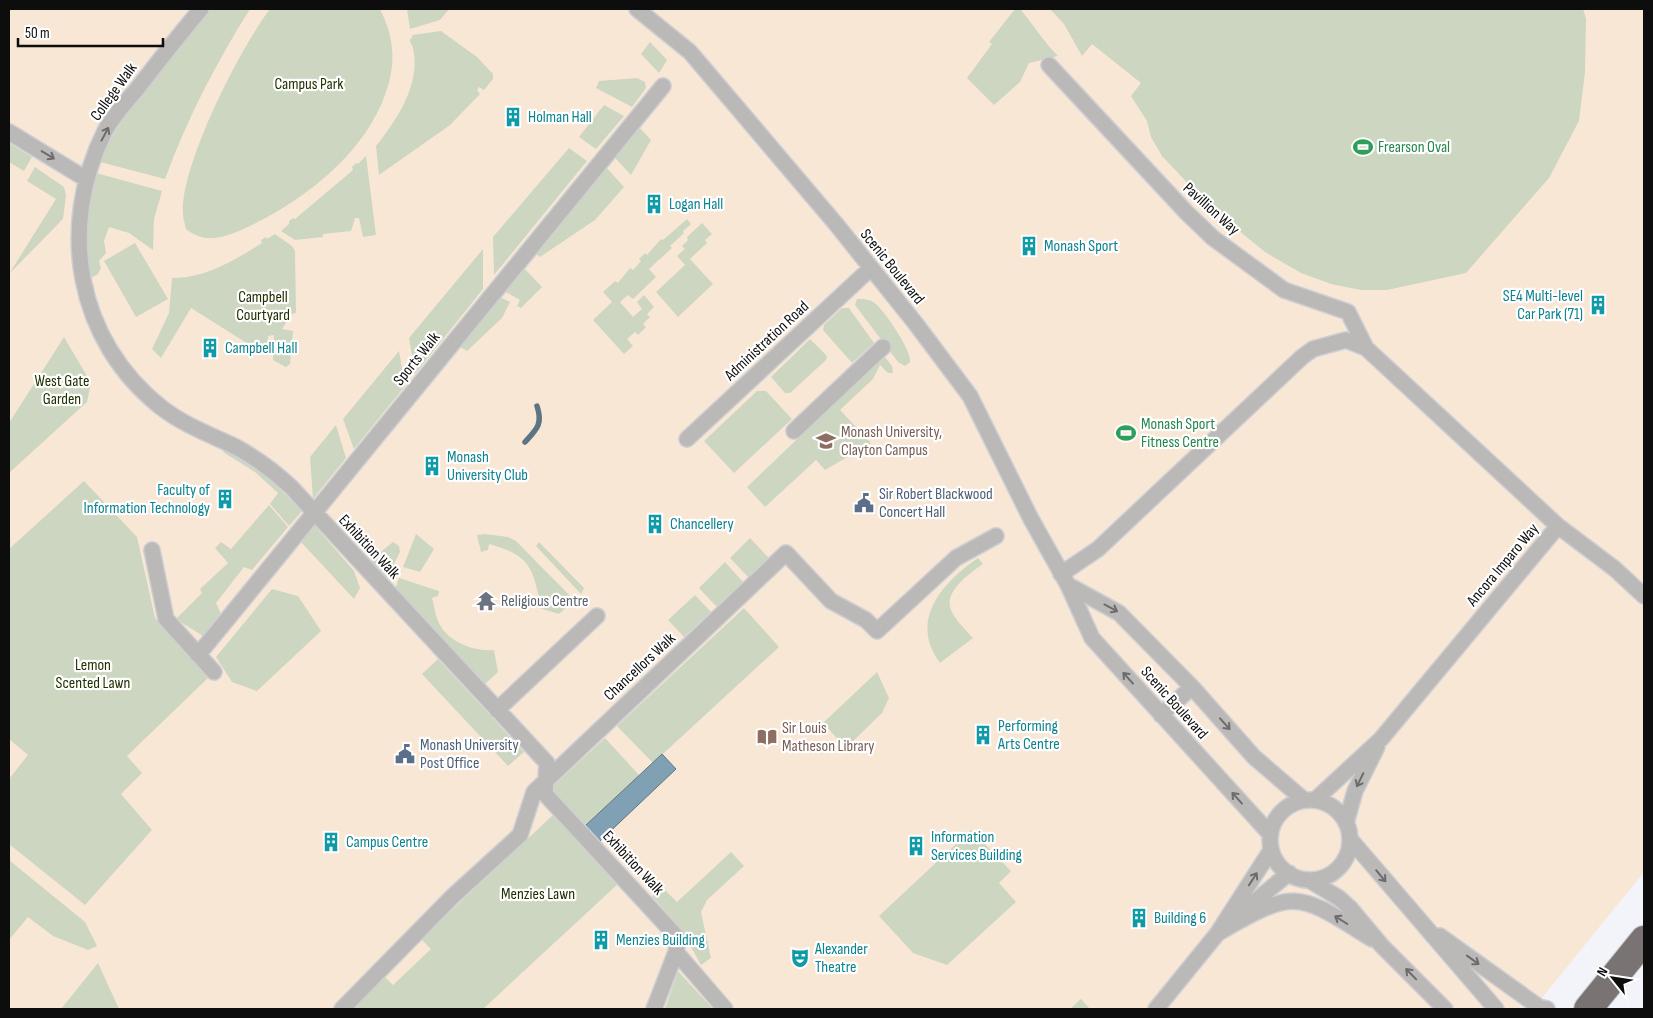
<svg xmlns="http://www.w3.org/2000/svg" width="1653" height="1018" viewBox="0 0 1653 1018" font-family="'Sofia Sans Condensed',sans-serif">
<rect width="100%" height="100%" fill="#f3f4f9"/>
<path fill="#f9e7d6" d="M9,9H1644V872L1533,1009H9Z"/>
<path fill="#cdd6c0" d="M210,9H250C216,63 187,119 165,179L100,162C125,104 170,57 210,9Z
M270,9H380C392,33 396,56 389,82C372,148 308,198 250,226C228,236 207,246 186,229C185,224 183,219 183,214C180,166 240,48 270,9Z
M407,9H449L440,20L410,29Z
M1015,9H1020C1033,24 1043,41 1058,56L1029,63L1020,82L994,105L967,78L992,44L989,42Z
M1050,9H1583L1586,19L1585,72L1579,121L1549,178L1466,273L1387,290H1361L1331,284L1301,273L1265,252L1211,208L1162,156L1151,137L1147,121L1131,96L1141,83L1092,44L1082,56L1064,24Z
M441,31L477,57L493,74V79L484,90L479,87L477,90L480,94L450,125L379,175L376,146C397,120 421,84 413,48C412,44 410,44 410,39L412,38V35Z
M650,42L667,60L659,73L641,54Z
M637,78L645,82L646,88L632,107L596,88L599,81Z
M604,105L624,116L596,149L579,137Z
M639,127L651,140L631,175L615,158Z
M9,143L32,157L24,171L9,162Z
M569,148L587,161L494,275L493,237Z
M366,156L376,235L363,237L359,218H355L351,231L323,234V237L295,240L281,231L289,224V221L293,218L295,219L353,170L352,167L356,163L358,164Z
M35,167L64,187L66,195L63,219L9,274L56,199L27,181Z
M606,167L624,187L595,220L540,257L535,253Z
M96,173L162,191L154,219L153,250L129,233L109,227L104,241L106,253L99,261L101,268L98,274L91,278L85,246L86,220Z
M687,219L691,224L683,231L684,233L670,246L672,248L649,269L656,277L633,299L628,295L620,302L633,317L642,309L637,302L644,295L654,307L647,314L650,317L643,324L646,327L638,335L635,332L627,339L633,346L624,354L593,320L612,302L603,292L615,281L618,283L630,268L633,270L641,261L639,259L645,253L647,255L661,239L663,240Z
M702,223L712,234L705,240L707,243L690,259L713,284L678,317L656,292L685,265L677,256L685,249L682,246L688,240L687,237Z
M275,234L292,246L295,251L296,313L292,314L282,329L293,331L290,364L286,367L273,360L274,335L268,336L267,356L191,308L161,358L152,349L169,313L172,278C207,278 234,260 262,243L261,240L266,237L267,239Z
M135,243L168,299L136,317L104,261Z
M483,249V289L415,374L409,338Z
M523,267L542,287L521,308L517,306L520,300L504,291Z
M500,297L510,302L502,318L467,351L459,346Z
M857,299C864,299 870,299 876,304C885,312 912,351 910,362L905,366L898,362L855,305Z
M842,308H849L874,343L852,363L823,330L824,325Z
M64,337L91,383L87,402L9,473V423Z
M810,339L827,356L826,360L790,393H785L771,377Z
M399,351L405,386L354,449L343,419Z
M884,356L892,366L893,373H888L880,365L873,379L840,410L871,443L825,470L816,460L765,507L747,487Z
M757,391H766L792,419L734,473L704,441Z
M336,425L346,458L313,499L310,457Z
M225,448L269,478L302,511L289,526L270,504L278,493L255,472L223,452Z
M84,481L137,537L155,618L208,678L127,756L142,773L121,794L152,830L85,905L9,844V779L28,755L9,739V549Z
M269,505L288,527L252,570L244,567L216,603L221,614L203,636L176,619L202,593L200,589L228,563L215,548L221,542L231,549Z
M315,526L354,571L360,588L354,599L301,542Z
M416,534L434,549L420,572L403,567Z
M485,534L508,537L516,541L574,600L559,614L532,606L534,600L539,598C532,562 524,554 489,544L488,550L481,552L477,535Z
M750,538L769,558L748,577L730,558Z
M393,542L399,546L400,552L386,579L369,561Z
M539,542L584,588L581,594L536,546Z
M978,558L983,564C970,573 943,592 951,610C955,620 966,630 973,638L940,663C908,620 943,582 978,558Z
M725,562L743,582L717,607L699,588Z
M399,578L439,591L438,596L432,598C434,605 435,614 438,621C446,641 473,652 494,650L498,672L485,684L395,589Z
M272,589L298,596L321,631L257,691L232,682L216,657Z
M695,595L711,612L684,637L668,620Z
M744,608L779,647L653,763L617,726Z
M438,659L524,752L508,766L422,674Z
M877,672L889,698L882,713L846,748L823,723Z
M605,738L639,775L585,826L550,789Z
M554,814L619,883L483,1009H350L384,976L393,985L431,949L421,939Z
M971,830L1011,871L999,883L1016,902L947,965L913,953L879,916Z
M731,852L744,866L707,900L701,912L711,958L701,965L681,929L652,896L662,887L677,902Z
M9,860L85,922L97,946L88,950L53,936L28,917L9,940Z
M98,963L119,1009H61Z
M678,971L713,1009H665Z
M1081,999L1090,1009H1070Z"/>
<path fill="#7fa1b3" stroke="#5d7582" d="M662,754L676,769L600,841L585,826Z"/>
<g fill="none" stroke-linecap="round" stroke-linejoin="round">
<path stroke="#5d7582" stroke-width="5.5" d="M525,442C537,429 543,424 537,406"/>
<defs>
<path id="street" d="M201,9C179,35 158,62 137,89C126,102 113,116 105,131C57,227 76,341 162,408C184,425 211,435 236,447C256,458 274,471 291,487L547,763L545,794L678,938L676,952L725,1009
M637,9L690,52L836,224L916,324L970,396L1031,519L1068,585L1092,638L1270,834
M1049,65L1186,212L1213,238L1284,290L1348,312L1366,348
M9,132L86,179
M794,431L883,347
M687,439L871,268
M152,550L166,619L214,672
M1061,574L1098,549L1302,357L1313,349L1346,340L1366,348L1558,526L1615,569L1644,596
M1068,585L1119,613L1192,687L1254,757L1304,800
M198,655L663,86
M497,710L597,616
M1161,715L1192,687
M1315,800L1381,739L1558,526
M1270 840a40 40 0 1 1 80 0a40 40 0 1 1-80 0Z
M1346,823L1355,791L1377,747
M1350,839L1496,1009
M1309,880L1339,898L1351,909L1382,946L1445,1009
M1241,913L1289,873
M1220,932C1297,887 1298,893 1372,939
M1440,936L1539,1007L1547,1009
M342,1009L452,897L520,835L534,792L786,553L831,601L866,620L877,631L956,558L996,536
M654,1009L676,952
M1156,1009L1217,934L1271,850"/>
<path id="highway" d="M1588,1009L1644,940"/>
</defs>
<use href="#street" stroke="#cecfd3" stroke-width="18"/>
<use href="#highway" stroke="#cecfd3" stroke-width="30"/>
<use href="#street" stroke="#bbb8b8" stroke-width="15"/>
<use href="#highway" stroke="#797373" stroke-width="28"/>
</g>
<defs><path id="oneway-shaft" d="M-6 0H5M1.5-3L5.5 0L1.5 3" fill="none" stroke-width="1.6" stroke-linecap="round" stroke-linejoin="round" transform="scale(1.25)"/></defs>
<g stroke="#6d6b6c">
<use href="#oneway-shaft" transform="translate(105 134) rotate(-62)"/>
<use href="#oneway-shaft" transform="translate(48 155) rotate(31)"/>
<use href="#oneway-shaft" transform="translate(1111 608) rotate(28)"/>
<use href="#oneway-shaft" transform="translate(1128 678) rotate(-132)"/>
<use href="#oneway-shaft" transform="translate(1225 724) rotate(48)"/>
<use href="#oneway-shaft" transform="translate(1360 780) rotate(116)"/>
<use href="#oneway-shaft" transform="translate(1237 798) rotate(-132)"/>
<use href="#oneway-shaft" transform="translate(1381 876) rotate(50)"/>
<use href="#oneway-shaft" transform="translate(1253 879) rotate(-57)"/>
<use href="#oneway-shaft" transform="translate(1341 920) rotate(-148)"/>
<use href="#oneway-shaft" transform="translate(1473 960) rotate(36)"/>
<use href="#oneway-shaft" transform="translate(1411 974) rotate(-134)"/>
</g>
<defs>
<symbol id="building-bare" viewBox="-9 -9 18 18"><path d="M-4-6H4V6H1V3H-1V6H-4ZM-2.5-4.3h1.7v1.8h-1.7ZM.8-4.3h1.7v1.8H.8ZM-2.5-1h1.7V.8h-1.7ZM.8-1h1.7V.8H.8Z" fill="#0f9aa8" stroke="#fff" stroke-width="2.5" paint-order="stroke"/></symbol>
<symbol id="stadium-bare" viewBox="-9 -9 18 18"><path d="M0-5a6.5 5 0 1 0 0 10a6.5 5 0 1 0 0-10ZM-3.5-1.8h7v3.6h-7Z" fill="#2e9e5b" stroke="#fff" stroke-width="2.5" paint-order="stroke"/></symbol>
<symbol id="university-bare" viewBox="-9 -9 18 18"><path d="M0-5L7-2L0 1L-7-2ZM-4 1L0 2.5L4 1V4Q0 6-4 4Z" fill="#8d6e63" stroke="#fff" stroke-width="2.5" paint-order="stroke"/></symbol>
<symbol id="civic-bare" viewBox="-9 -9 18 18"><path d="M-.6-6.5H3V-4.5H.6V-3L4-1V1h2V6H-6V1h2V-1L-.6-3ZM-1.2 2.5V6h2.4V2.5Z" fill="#5c6f8a" stroke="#fff" stroke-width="2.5" paint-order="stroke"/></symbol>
<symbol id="temple-bare" viewBox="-9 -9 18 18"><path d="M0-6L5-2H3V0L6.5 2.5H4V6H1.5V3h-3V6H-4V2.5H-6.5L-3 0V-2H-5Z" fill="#6b7280" stroke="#fff" stroke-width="2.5" paint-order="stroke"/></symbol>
<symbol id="library-bare" viewBox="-9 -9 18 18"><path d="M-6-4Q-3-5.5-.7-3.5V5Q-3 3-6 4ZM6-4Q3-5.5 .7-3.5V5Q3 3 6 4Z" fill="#8d6e63" stroke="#fff" stroke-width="2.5" paint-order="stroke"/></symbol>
<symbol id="theatre-bare" viewBox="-9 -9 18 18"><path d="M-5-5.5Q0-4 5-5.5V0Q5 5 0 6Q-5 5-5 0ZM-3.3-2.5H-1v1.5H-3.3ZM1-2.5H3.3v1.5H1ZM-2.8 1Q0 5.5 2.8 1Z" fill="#0f9aa8" stroke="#fff" stroke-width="2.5" paint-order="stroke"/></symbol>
</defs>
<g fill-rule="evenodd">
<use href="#building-bare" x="499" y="103" width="28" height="28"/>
<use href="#stadium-bare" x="1349" y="133" width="28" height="28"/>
<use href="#building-bare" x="640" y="190" width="28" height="28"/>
<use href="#building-bare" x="1015" y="232" width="28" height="28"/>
<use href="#building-bare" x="1584" y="291" width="28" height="28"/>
<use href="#building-bare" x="196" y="334" width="28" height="28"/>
<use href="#stadium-bare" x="1112" y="419" width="28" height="28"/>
<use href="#university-bare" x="812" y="427" width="28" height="28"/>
<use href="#building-bare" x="418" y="452" width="28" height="28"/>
<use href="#building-bare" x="211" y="485" width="28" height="28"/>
<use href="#civic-bare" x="850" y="489" width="28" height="28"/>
<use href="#building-bare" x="641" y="510" width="28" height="28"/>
<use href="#temple-bare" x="472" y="587" width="28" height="28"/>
<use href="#building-bare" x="969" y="721" width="28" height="28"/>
<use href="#library-bare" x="753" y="723" width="28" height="28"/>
<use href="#civic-bare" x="391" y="740" width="28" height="28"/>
<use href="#building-bare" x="317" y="828" width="28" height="28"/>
<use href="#building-bare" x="902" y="832" width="28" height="28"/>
<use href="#building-bare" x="1125" y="904" width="28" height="28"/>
<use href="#building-bare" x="587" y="926" width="28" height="28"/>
<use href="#theatre-bare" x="786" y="944" width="28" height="28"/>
</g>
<g text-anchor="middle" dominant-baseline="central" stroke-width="4.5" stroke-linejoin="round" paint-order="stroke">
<g font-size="16" fill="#213000" stroke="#fff">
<text x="309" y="84">Campus Park</text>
<text x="263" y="297">Campbell<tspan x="263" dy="18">Courtyard</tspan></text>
<text x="62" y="381">West Gate<tspan x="62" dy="18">Garden</tspan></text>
<text x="93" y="665">Lemon<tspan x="93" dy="18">Scented Lawn</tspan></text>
<text x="538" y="894">Menzies Lawn</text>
</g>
<g font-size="16" fill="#0d0d0e" stroke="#fff">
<text transform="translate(114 92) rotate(-54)">College Walk</text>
<text transform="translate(1211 209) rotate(42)">Pavillion Way</text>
<text transform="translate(892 267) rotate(51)">Scenic Boulevard</text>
<text transform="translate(767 341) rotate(-43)">Administration Road</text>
<text transform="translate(417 359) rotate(-51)">Sports Walk</text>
<text transform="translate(369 547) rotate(47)">Exhibition Walk</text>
<text transform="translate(1503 565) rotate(-50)">Ancora Imparo Way</text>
<text transform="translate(640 667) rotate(-43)">Chancellors Walk</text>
<text transform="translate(1174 703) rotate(48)">Scenic Boulevard</text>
<text transform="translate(633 863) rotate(47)">Exhibition Walk</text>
</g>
<g font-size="16" fill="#0d838f" stroke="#fff" text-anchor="start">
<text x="528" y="117">Holman Hall</text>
<text x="669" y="204">Logan Hall</text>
<text x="1044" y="246">Monash Sport</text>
<text x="1583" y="296" text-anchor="end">SE4 Multi-level<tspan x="1583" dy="18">Car Park (71)</tspan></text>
<text x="225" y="348">Campbell Hall</text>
<text x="447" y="457">Monash<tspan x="447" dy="18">University Club</tspan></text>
<text x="210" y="490" text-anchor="end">Faculty of<tspan x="210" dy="18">Information Technology</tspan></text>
<text x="670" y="524">Chancellery</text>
<text x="998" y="726">Performing<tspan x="998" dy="18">Arts Centre</tspan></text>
<text x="931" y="837">Information<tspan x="931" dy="18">Services Building</tspan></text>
<text x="346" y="842">Campus Centre</text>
<text x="1154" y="918">Building 6</text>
<text x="616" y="940">Menzies Building</text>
<text x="815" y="949">Alexander<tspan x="815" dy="18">Theatre</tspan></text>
</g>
<g font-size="16" fill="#27864d" stroke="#fff" text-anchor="start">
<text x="1378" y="147">Frearson Oval</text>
<text x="1141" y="424">Monash Sport<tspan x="1141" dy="18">Fitness Centre</tspan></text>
</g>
<g font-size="16" fill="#785e54" stroke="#fff" text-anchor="start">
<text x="841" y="432">Monash University,<tspan x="841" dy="18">Clayton Campus</tspan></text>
<text x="782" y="728">Sir Louis<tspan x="782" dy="18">Matheson Library</tspan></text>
</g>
<g font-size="16" fill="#4e5e75" stroke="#fff" text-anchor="start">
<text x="879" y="494">Sir Robert Blackwood<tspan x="879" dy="18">Concert Hall</tspan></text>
<text x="420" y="745">Monash University<tspan x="420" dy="18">Post Office</tspan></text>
</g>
<g font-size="16" fill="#5b616d" stroke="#fff" text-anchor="start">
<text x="501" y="601">Religious Centre</text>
</g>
</g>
<rect width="1653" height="1018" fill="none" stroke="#0d0d0e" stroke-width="20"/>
<g transform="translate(1613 978) rotate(300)" stroke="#ffffff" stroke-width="4" paint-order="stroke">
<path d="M0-4L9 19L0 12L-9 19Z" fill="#0d0d0e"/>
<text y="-8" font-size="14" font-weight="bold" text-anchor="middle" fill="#0d0d0e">N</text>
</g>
<path d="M18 38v8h145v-8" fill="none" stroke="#0d0d0e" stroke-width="2.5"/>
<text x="25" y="38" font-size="15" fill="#0d0d0e" stroke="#ffffff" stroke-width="4" paint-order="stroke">50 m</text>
</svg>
